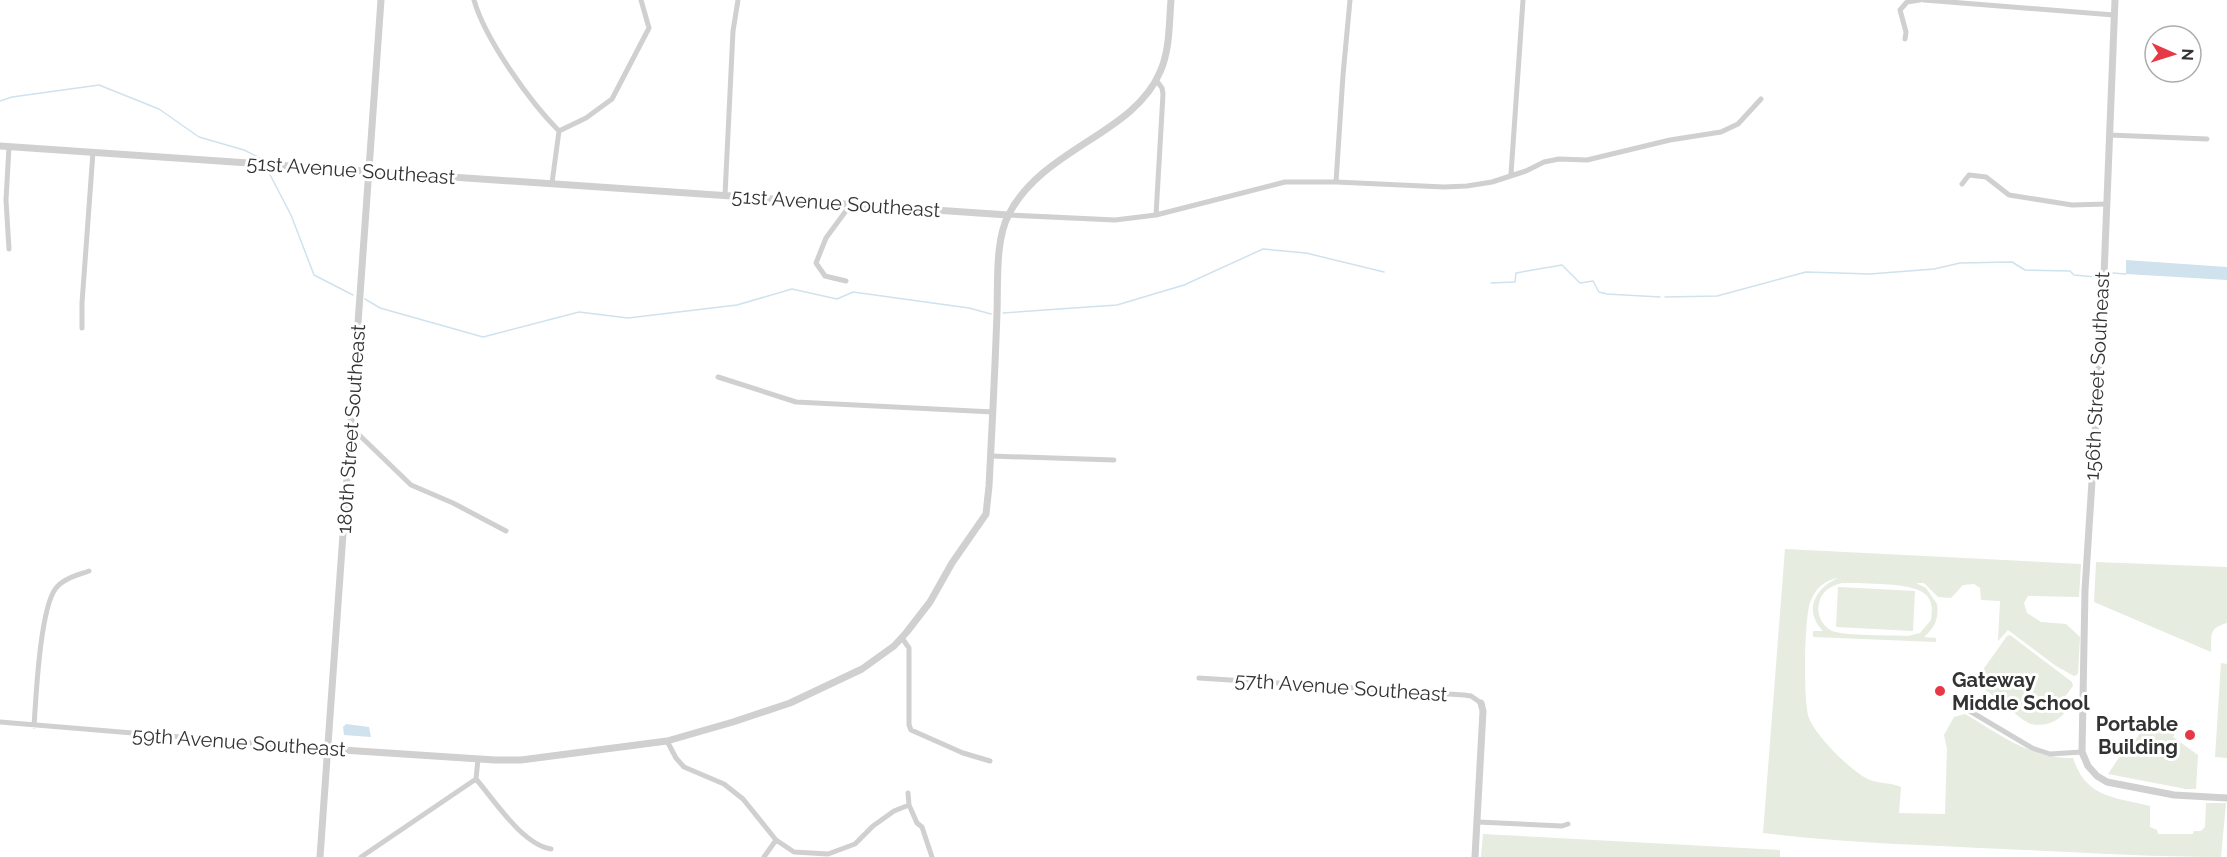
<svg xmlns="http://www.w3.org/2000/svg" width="2227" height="857" viewBox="0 0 2227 857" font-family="Raleway,sans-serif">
<rect width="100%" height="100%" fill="#fff"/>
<path fill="#e6ecdf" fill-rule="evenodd" d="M1785,549L2081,564L2079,597L2028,596L2024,603L2027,613L2041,622L2066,624L2080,637L2078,674L2074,676L2056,666L2008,630L1998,641L2000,601L1981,600L1980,588L1974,584L1963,585L1951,598L1938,597L1924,583H1916L1926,588L1937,604C1939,618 1935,628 1924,637L1936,638V642L1813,637V631H1823C1803,611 1815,588 1838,578C1825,580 1817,587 1811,600C1804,614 1803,702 1809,718C1816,736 1849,769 1866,778C1876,784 1890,782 1901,787L1899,813L1945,814L1947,749L1944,735L1954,717L1965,714C1999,734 2031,759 2073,758C2086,798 2114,797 2150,806V827L2157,830L2158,834H2193L2194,831H2201L2205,827L2206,803H2226L2221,857C2149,857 2076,852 2003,849C1923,845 1843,843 1763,833ZM1842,583C1862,584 1917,581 1928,597C1933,604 1932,612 1931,620L1920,633L1908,636C1892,635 1844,636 1832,631C1822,626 1816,614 1819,603C1822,591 1830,586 1842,583Z
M2096,562L2227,567V623C2208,629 2212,633 2211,652L2094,602Z
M1838,587L1915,591L1913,631L1836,627Z
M2010,635L2072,682L2073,686L2061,702L2068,708C2060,721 2047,727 2031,724C2023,722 1984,688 1975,681L2007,636Z
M2221,663L2227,664V758L2215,757Z
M2173,720L2180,725L2173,737L2198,755L2196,789H2186L2108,774L2132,738L2136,739L2145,726L2151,725L2163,734Z
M1483,834L1780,850V857H1481Z"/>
<path fill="#cfe2ee" d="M2126,260L2227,267V280L2126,274Z
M346,724L369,727L371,737L344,735L343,727Z"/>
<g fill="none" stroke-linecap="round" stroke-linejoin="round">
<path stroke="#cfe2ee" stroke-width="1.5" d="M0,101L12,97L99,85L159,109L199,137L244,150L262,159
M267,169L291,215L314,275L353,295
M2113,273L2126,274
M1491,283L1515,282L1516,273L1562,265L1580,283L1593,281L1599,292L1607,294L1660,297
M1665,297L1717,296L1806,272L1870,274L1934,269L1960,263L2012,262L2025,270L2070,271L2074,275L2096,277
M365,299L380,308L483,337L579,312L628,318L737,305L792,289L837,299L853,292L969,308L991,314
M1003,313L1117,305L1184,285L1263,249L1306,253L1384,272"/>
<path stroke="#d0d0d0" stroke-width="5" d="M474,0C485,39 530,102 559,131
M1924,0L2114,15
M1905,39L1906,32L1900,10L1907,2L1920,0
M559,131L586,118L612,99L649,28L641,0
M2109,135L2207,139
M9,147L6,200L9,249
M1511,174L1523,0
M1336,182L1343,75L1350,0
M552,183L559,131
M1962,184L1969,175L1986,177L2009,195L2072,205L2106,204
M725,195L733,31L738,0
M1008,215L1115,220L1156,215L1285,182H1336L1444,187L1467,186L1492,182L1526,171L1544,162L1559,159L1587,160L1670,140L1721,132L1738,124L1761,99
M1156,215L1163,94L1162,88L1156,80
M846,281L825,276L816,263L826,238L851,204
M82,328V303L93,152
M718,377L796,402L993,412
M352,428L411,485L453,503L506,531
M991,456L1114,460
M902,638L909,648V725L911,730L963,753L990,761
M1199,678L1464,695L1471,696L1481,703
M1968,710L2032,748L2050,754L2082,752
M0,722L327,749
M34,726C36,697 40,608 56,588C64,578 78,575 89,571
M667,741L676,758L684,767L724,784L743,799L776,840L794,852L828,854L855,844L873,826L894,811L909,805
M476,779C495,801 522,844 551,849
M908,793L909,805L917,823L922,827L932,857
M1478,822L1562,826L1568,824
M361,857L476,779L478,759
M764,857L776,840"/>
<path stroke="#d0d0d0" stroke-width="7" d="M2115,0L2102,325L2085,590L2082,752L2088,766L2097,776L2107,782L2174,795L2227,798
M0,146L1008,215
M327,749L495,760H521L667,741L733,722L790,703L862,669L894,646L906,633L930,602L952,563L986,514L989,486C992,429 995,371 997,313C998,284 995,239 1009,214C1043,148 1134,134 1160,72C1170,50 1169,24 1171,0
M320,857L381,0
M1475,857L1483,711L1481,703"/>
</g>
<g fill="#e63946" stroke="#fff" stroke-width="2">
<circle cx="1940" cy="691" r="6"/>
<circle cx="2190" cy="735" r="6"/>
</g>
<g text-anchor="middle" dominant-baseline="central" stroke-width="6" stroke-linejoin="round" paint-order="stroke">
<g font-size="20" fill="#333" stroke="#fff">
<text transform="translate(351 170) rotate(4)">51st Avenue Southeast</text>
<text transform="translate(836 203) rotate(4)">51st Avenue Southeast</text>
<text transform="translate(2097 376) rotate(-87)">156th Street Southeast</text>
<text transform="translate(351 429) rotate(-86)">180th Street Southeast</text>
<text transform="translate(1341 687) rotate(4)">57th Avenue Southeast</text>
<text transform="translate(239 742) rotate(4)">59th Avenue Southeast</text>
</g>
<g font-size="20" font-weight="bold" fill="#333" stroke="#fff" text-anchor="start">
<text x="1952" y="680">Gateway<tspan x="1952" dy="23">Middle School</tspan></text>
<text x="2178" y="724" text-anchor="end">Portable<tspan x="2178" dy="23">Building</tspan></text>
</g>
</g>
<g transform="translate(2173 54) rotate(93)"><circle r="28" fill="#ffffff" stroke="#adadad" stroke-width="1.5"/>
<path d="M0-4.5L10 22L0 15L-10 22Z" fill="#e63946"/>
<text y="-9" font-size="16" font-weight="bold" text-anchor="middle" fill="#333333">N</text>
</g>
</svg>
